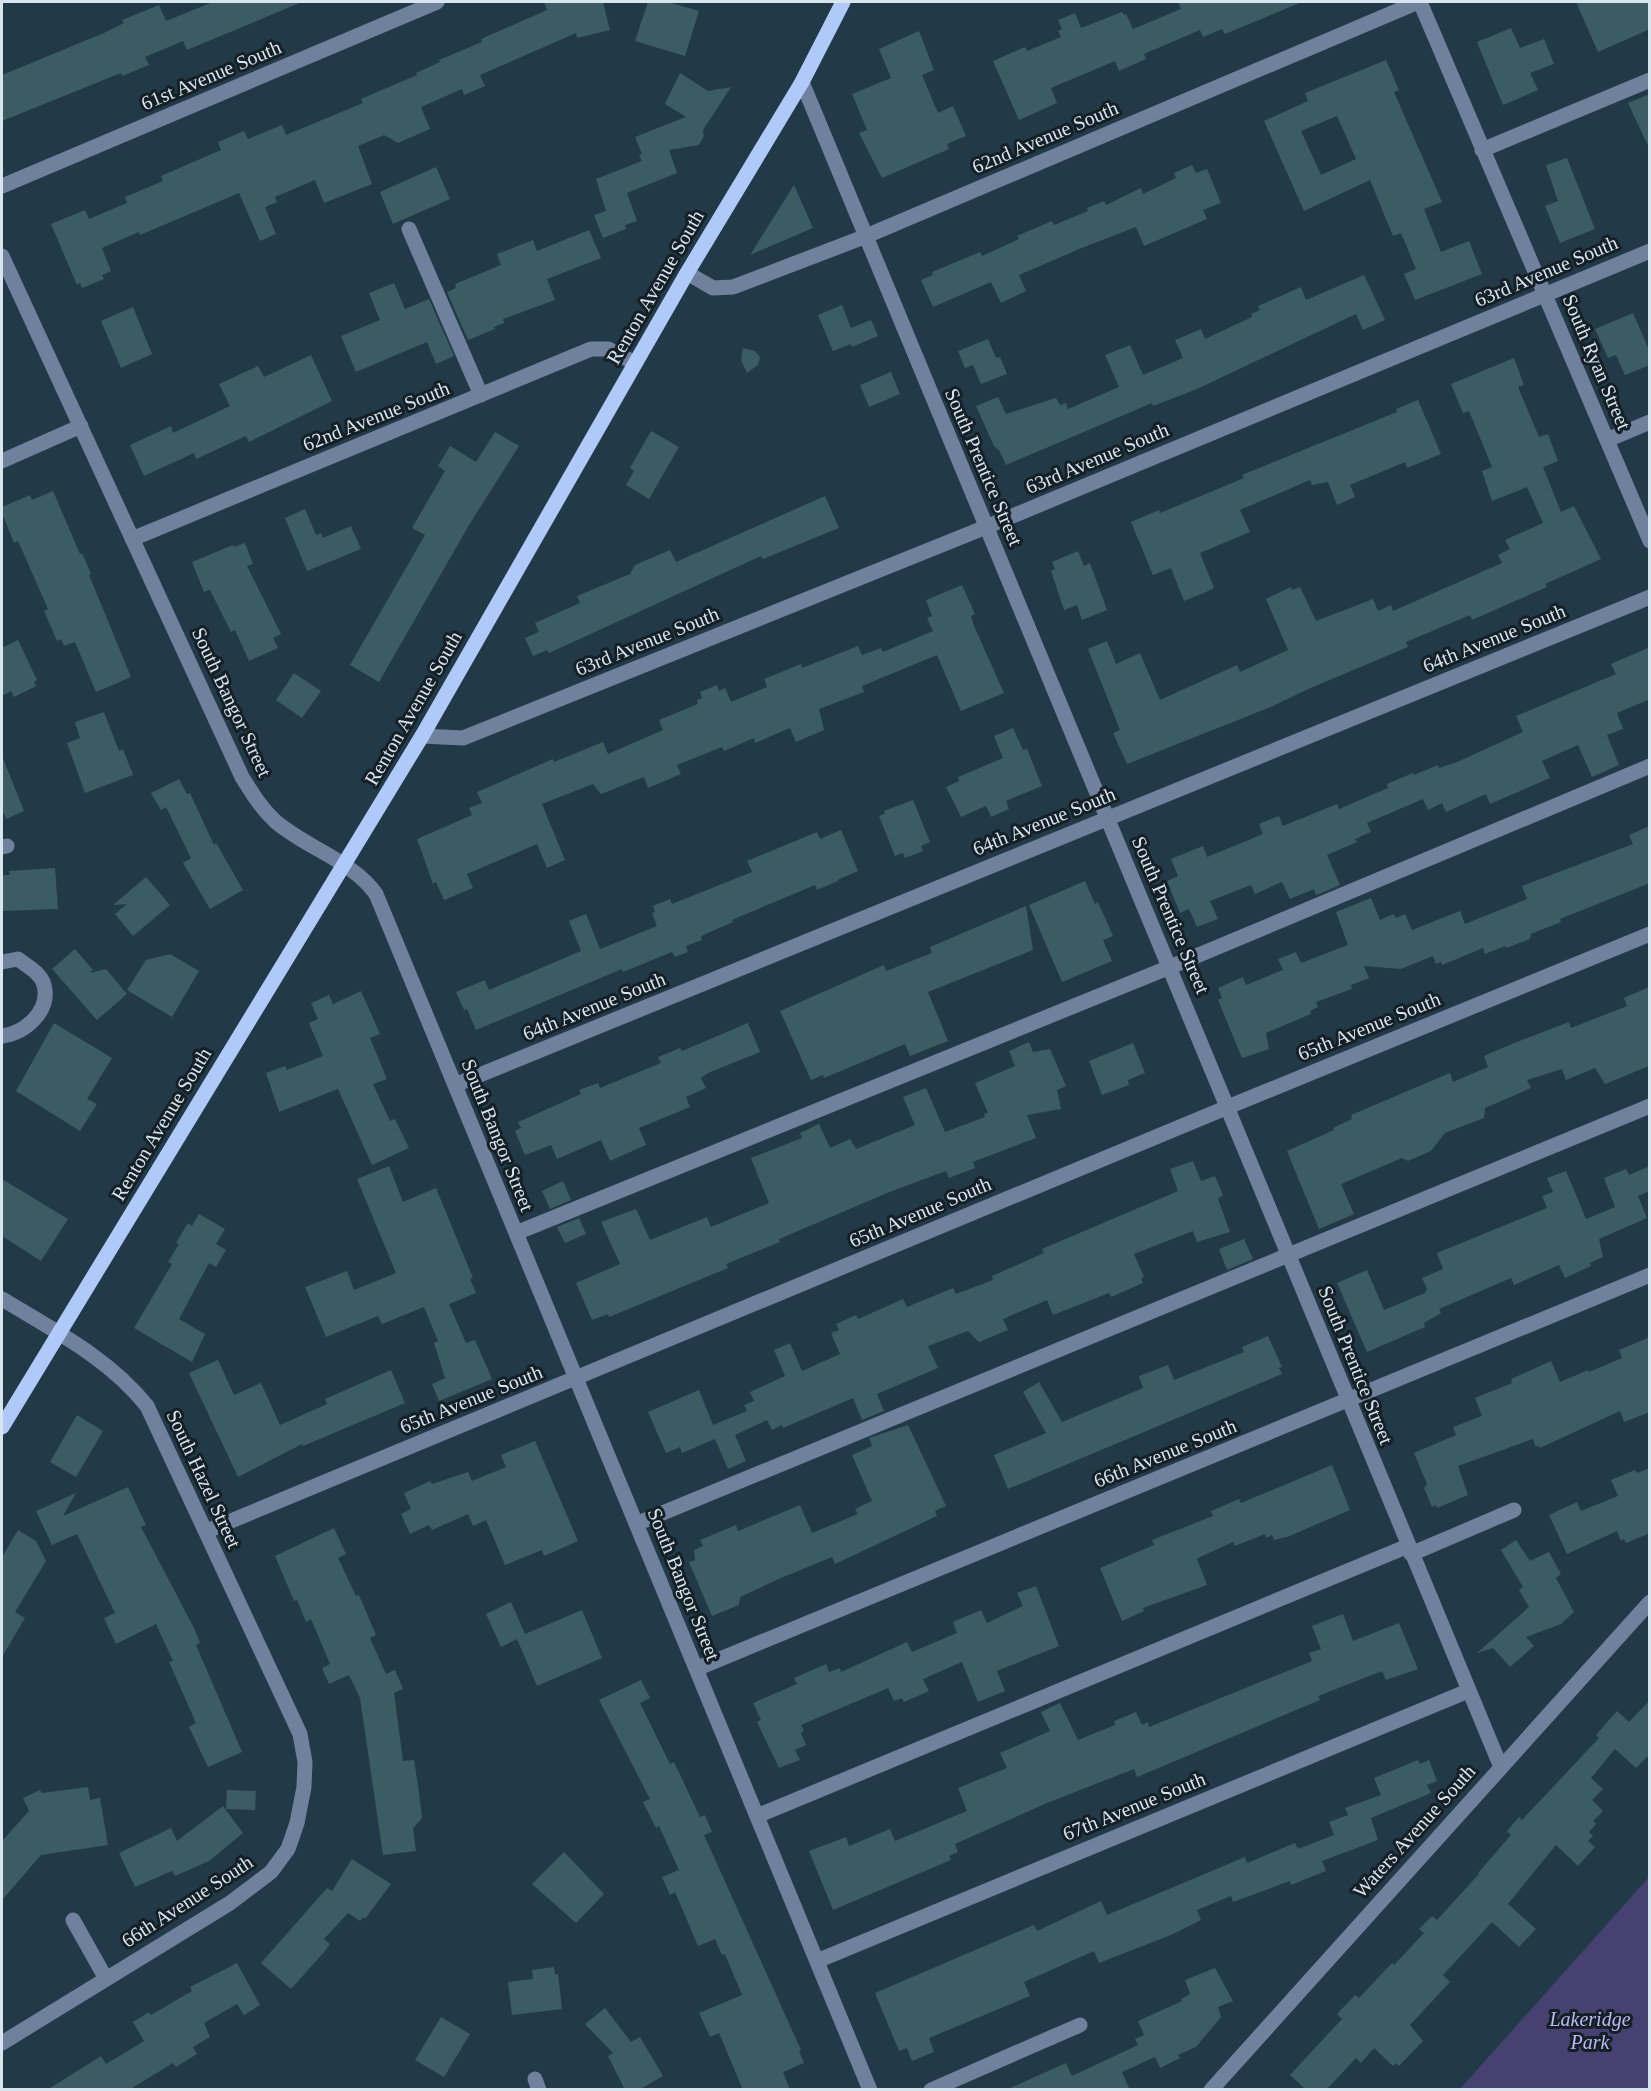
<svg xmlns="http://www.w3.org/2000/svg" width="1651" height="2091" viewBox="0 0 1651 2091" font-family="'Times New Roman',serif">
<rect width="100%" height="100%" fill="#223a48"/>
<path fill="#464170" d="M1649,1877V2089H1460Z"/>
<path fill="#3b5c62" fill-rule="evenodd" d="M213,2H302L187,50L183,41L145,57L149,65L122,76L121,73L2,121V75L104,33L124,23L122,20L159,5L166,21Z
M544,2H603L610,30L577,38L576,33L480,75L485,86L464,95L462,89L421,107L430,129L398,143L384,135L358,146L372,184L324,203L315,180L275,197L277,202L265,207L276,234L260,241L239,193L140,235L139,232L102,248L111,271L102,275L104,279L82,288L80,283L77,285L51,224L85,210L89,219L127,203L125,197L163,181L161,176L221,150L218,142L244,131L248,139L282,125L286,135L363,103L361,99L417,75L416,73L440,62L439,60L482,42L481,39L547,10Z
M648,2H668L699,11L685,56L635,41Z
M1178,2H1302L1225,34L1222,29L1203,37L1200,30L1144,54L1146,59L1119,71L1115,61L1051,88L1057,103L1019,120L993,61L1025,47L1027,51L1061,37L1058,31L1062,29L1058,20L1075,13L1081,28L1122,12L1124,15L1126,14L1133,29L1181,9Z
M1576,2H1650V29L1598,52Z
M1511,28L1520,48L1544,39L1554,64L1530,73L1538,90L1503,105L1477,42Z
M919,31L934,70L922,75L938,113L953,106L966,136L947,144L949,149L882,178L859,133L867,130L852,94L891,78L879,49Z
M1386,60L1399,90L1394,92L1442,202L1424,209L1441,252L1469,241L1482,274L1415,300L1404,274L1416,269L1401,233L1393,236L1370,180L1304,211L1264,121L1308,101L1305,93ZM1337,116L1356,159L1321,175L1301,131Z
M680,73L708,91L731,87L703,130L704,136L699,145L669,150L677,173L627,193L637,221L625,225L626,229L603,238L594,215L606,211L596,179L642,161L639,155L642,154L635,137L686,117L665,104Z
M1650,94V150L1628,103Z
M1567,158L1595,229L1560,243L1545,206L1558,201L1546,165Z
M1192,165L1196,173L1207,169L1221,203L1203,210L1207,219L1144,246L1136,227L1084,247L1019,275L1026,291L1001,303L991,282L933,307L921,280L933,275L932,272L980,252L982,256L1019,239L1017,236L1052,221L1054,225L1088,211L1087,208L1104,201L1106,205L1141,188L1143,194L1176,178L1174,173Z
M436,167L450,199L393,224L380,192Z
M794,185L813,228L750,255Z
M589,230L601,258L547,279L555,300L503,319L504,323L494,327L495,329L468,340L447,292L456,288L455,284L501,265L497,254L533,240L537,251Z
M1364,275L1385,320L1363,330L1356,314L1197,389L1153,406L1152,403L1006,465L999,450L994,446L976,406L998,397L1006,414L1056,398L1060,405L1066,403L1068,409L1119,387L1105,355L1130,345L1143,375L1183,358L1175,340L1201,329L1205,339L1252,317L1251,314L1260,310L1258,306L1301,287L1306,300Z
M394,283L405,309L429,299L454,356L436,364L427,342L356,372L341,336L380,320L369,293Z
M842,305L851,328L871,320L878,336L852,347L851,344L833,351L818,315Z
M133,307L152,354L121,368L101,321Z
M1633,313L1650,352V365L1625,375L1616,355L1608,358L1595,329Z
M988,339L996,358L1000,357L1007,374L981,384L973,365L965,368L958,351Z
M743,348L755,351L760,357L758,365L747,373L741,360Z
M311,355L332,401L249,442L246,436L196,459L194,453L144,476L130,445L171,426L173,433L230,406L219,384L258,366L264,377Z
M1514,358L1524,385L1518,387L1539,437L1548,434L1558,461L1543,467L1561,512L1574,506L1601,559L1545,584L1547,587L1472,620L1470,615L1406,642L1408,647L1306,690L1273,706L1127,764L1113,733L1120,730L1088,649L1107,641L1116,664L1140,653L1160,700L1237,665L1240,672L1288,650L1266,599L1291,587L1292,590L1300,587L1316,621L1373,599L1378,611L1391,605L1393,611L1502,563L1498,555L1510,549L1505,540L1543,523L1527,487L1492,501L1482,471L1492,467L1469,411L1463,413L1451,384Z
M891,372L900,394L869,407L860,385Z
M1418,400L1441,454L1407,468L1405,462L1350,485L1355,497L1337,505L1328,482L1312,485L1310,480L1240,510L1250,532L1200,553L1214,588L1204,593L1184,601L1171,568L1153,575L1131,522L1159,510L1160,513L1244,478L1242,475L1397,412L1396,409Z
M651,431L679,447L649,499L626,485L634,471L630,468Z
M495,432L519,446L469,525L379,682L350,665L425,535L412,528L445,471L438,466L450,446L476,462Z
M53,491L80,554L82,553L91,574L89,575L131,677L96,692L75,642L64,646L61,639L57,641L44,611L48,609L18,541L14,543L2,513V507L30,495L32,500Z
M825,496L839,528L763,559L761,556L549,653L547,650L533,656L525,638L539,632L535,623L580,603L577,596L630,574L635,565L670,550L676,562Z
M305,509L316,535L321,533L323,538L351,526L361,549L307,571L285,518Z
M245,543L253,564L247,566L281,634L273,638L278,648L249,661L235,630L231,632L210,590L204,592L192,562L233,545L234,547Z
M1078,551L1084,566L1090,563L1107,610L1082,620L1077,605L1064,610L1051,571L1055,569L1052,562Z
M962,585L975,614L971,616L974,626L1004,693L961,711L937,655L862,686L864,692L819,709L824,730L796,742L790,728L755,743L754,738L724,751L722,747L677,765L681,774L648,788L644,777L601,794L593,784L542,804L565,860L547,868L537,844L467,874L473,888L444,900L436,882L433,884L417,839L472,815L469,808L482,803L477,792L553,759L554,762L603,742L608,754L663,730L659,720L698,704L697,700L702,698L700,692L717,685L719,691L725,688L731,702L767,687L764,679L801,664L802,668L858,646L862,655L881,648L883,652L933,631L927,618L932,616L926,600Z
M18,640L37,680L34,682L36,686L14,697L11,691L2,696V648Z
M1650,647V699L1617,713L1623,729L1607,735L1619,765L1592,777L1578,745L1542,761L1550,778L1490,804L1486,794L1446,812L1442,803L1428,810L1423,799L1367,823L1371,832L1355,839L1357,842L1327,855L1340,885L1316,895L1314,889L1290,899L1282,882L1255,894L1251,885L1210,901L1218,919L1197,927L1189,909L1180,913L1167,881L1178,876L1171,859L1203,846L1207,857L1263,834L1259,824L1279,816L1283,826L1337,804L1339,809L1388,788L1387,784L1413,773L1414,775L1438,765L1439,768L1457,762L1523,732L1516,716L1616,674L1611,664Z
M294,673L321,691L302,718L276,700Z
M104,712L119,751L123,749L133,775L85,793L67,743L80,738L75,722Z
M1013,728L1023,750L1027,749L1042,786L1006,801L1009,809L991,817L986,806L961,817L946,787L959,781L958,777L1003,758L994,736Z
M2,756L24,811L6,819L2,809Z
M179,779L187,794L190,793L214,845L216,843L243,890L210,909L183,863L191,858L166,807L161,810L151,793Z
M913,800L930,842L921,846L923,851L905,858L903,853L895,856L879,816L885,814L884,811Z
M1650,826V883L1560,919L1561,922L1531,934L1530,939L1506,948L1505,946L1485,954L1483,948L1442,965L1441,962L1436,964L1433,956L1401,969L1364,966L1369,978L1351,985L1352,989L1316,1002L1318,1007L1310,1011L1311,1014L1266,1033L1269,1049L1242,1058L1218,1000L1222,998L1218,988L1243,977L1246,985L1283,970L1278,959L1296,952L1301,963L1348,945L1336,912L1371,898L1380,920L1394,914L1396,918L1405,914L1412,930L1460,911L1465,924L1527,899L1522,886L1633,844L1629,835Z
M841,830L858,871L837,880L838,881L817,890L815,885L732,920L733,922L701,936L702,940L686,946L688,952L675,957L672,952L623,972L622,969L476,1030L467,1009L464,1010L456,992L485,980L489,990L581,951L569,921L586,914L600,949L657,926L652,913L655,912L653,906L670,899L672,904L752,872L747,861L817,832L820,839Z
M55,868L58,909L2,911V875H10L9,871Z
M146,877L170,905L133,936L115,914L127,904L113,905Z
M1085,881L1095,904L1098,902L1113,936L1103,940L1112,961L1062,982L1029,905Z
M1026,906L1033,950L928,992L948,1041L910,1056L905,1044L824,1078L823,1075L811,1080L780,1011L884,965L886,971L932,953L930,947Z
M75,949L93,970L89,973L106,969L127,994L97,1020L52,969Z
M170,954L199,971L172,1017L127,990L146,960Z
M1649,987V1066L1605,1084L1595,1068L1566,1080L1562,1069L1527,1080L1531,1088L1485,1108L1484,1118L1445,1133L1431,1151L1408,1161L1402,1158L1341,1184L1354,1214L1319,1229L1287,1151L1334,1130L1333,1128L1352,1119L1351,1115L1450,1073L1453,1082L1488,1067L1484,1056L1512,1044L1569,1022L1571,1028L1627,1006L1624,998Z
M361,991L380,1034L370,1038L387,1079L373,1084L390,1121L395,1119L409,1148L372,1165L338,1089L279,1112L266,1073L285,1066L287,1070L323,1056L309,1023L318,1019L311,1003L329,995L333,1004Z
M54,1023L112,1058L87,1099L97,1104L80,1131L16,1091Z
M748,1023L760,1052L708,1073L701,1078L706,1088L686,1097L690,1107L639,1128L646,1145L610,1161L601,1140L557,1159L551,1145L525,1155L515,1131L521,1128L518,1122L581,1094L579,1090L598,1083L600,1088L661,1063L658,1057L680,1048L682,1051Z
M1029,1042L1033,1052L1050,1049L1066,1086L1057,1090L1061,1109L1027,1115L1036,1138L973,1162L975,1168L949,1178L946,1171L892,1191L779,1239L780,1242L726,1264L728,1268L609,1317L608,1314L592,1320L576,1283L620,1264L601,1222L636,1209L650,1240L707,1217L711,1227L769,1203L751,1158L802,1138L800,1133L819,1124L830,1148L850,1139L856,1149L915,1125L903,1097L926,1088L945,1132L985,1117L984,1114L988,1113L975,1083L1015,1066L1009,1051Z
M1133,1043L1145,1073L1128,1080L1129,1085L1102,1095L1089,1061Z
M1193,1161L1201,1181L1215,1176L1223,1195L1218,1199L1230,1232L1197,1242L1193,1231L1134,1254L1144,1277L1141,1278L1143,1283L1111,1297L1109,1293L1053,1315L1047,1300L1003,1319L1008,1330L979,1342L968,1331L928,1346L938,1368L877,1394L884,1411L862,1420L853,1398L783,1428L782,1425L772,1430L767,1420L735,1435L746,1461L728,1469L715,1439L682,1453L680,1447L666,1453L648,1412L699,1390L713,1425L747,1411L744,1405L754,1401L750,1392L785,1376L774,1350L790,1343L802,1371L840,1354L831,1333L839,1330L836,1324L856,1315L858,1319L903,1299L907,1307L953,1288L956,1294L993,1280L992,1276L1044,1253L1042,1249L1178,1191L1170,1169Z
M389,1166L403,1202L436,1188L473,1278L470,1279L476,1293L449,1304L466,1343L475,1340L492,1379L439,1401L432,1384L445,1378L434,1343L438,1341L424,1307L382,1324L378,1316L326,1337L305,1287L347,1271L354,1290L396,1273L357,1179Z
M1650,1166V1191L1638,1196L1647,1218L1599,1239L1603,1257L1590,1263L1591,1266L1565,1278L1559,1265L1514,1285L1511,1278L1439,1309L1441,1313L1424,1323L1425,1327L1367,1352L1337,1283L1367,1270L1384,1310L1425,1293L1427,1289L1422,1278L1443,1269L1437,1253L1547,1208L1542,1196L1553,1192L1547,1178L1566,1171L1586,1219L1615,1207L1604,1178L1626,1169L1629,1175Z
M2,1179L68,1219L41,1261L2,1236Z
M563,1181L571,1200L550,1209L542,1191Z
M199,1214L225,1229L216,1244L226,1250L216,1267L209,1263L179,1319L205,1334L192,1362L134,1328L172,1264L168,1262L179,1244L176,1243L188,1223L192,1226Z
M579,1218L586,1234L565,1243L557,1227Z
M1244,1239L1253,1259L1227,1270L1219,1249Z
M1268,1336L1282,1367L1279,1368L1282,1374L1008,1489L994,1455L1046,1433L1023,1392L1039,1382L1062,1422L1143,1388L1139,1376L1168,1365L1174,1380L1244,1352L1242,1347Z
M1650,1337V1412L1624,1422L1620,1411L1540,1448L1539,1445L1536,1447L1533,1439L1458,1466L1468,1495L1437,1508L1436,1505L1432,1507L1424,1488L1427,1484L1414,1453L1456,1435L1453,1427L1482,1416L1475,1398L1512,1383L1511,1379L1551,1361L1560,1382L1588,1370L1589,1372L1622,1358L1619,1350Z
M218,1360L234,1395L261,1383L280,1425L327,1404L325,1399L391,1370L405,1403L303,1446L302,1444L238,1477L189,1373Z
M77,1415L103,1431L76,1477L50,1462Z
M908,1425L946,1506L935,1511L937,1516L835,1564L832,1557L781,1578L740,1597L739,1605L712,1616L689,1562L695,1560L694,1550L703,1546L700,1540L736,1525L738,1531L800,1505L812,1533L858,1514L855,1509L872,1501L852,1455L872,1446L869,1438Z
M535,1441L578,1541L544,1556L542,1550L505,1565L486,1520L473,1526L468,1514L432,1530L429,1525L410,1534L401,1514L411,1509L404,1493L430,1481L432,1484L468,1472L472,1481L506,1467L501,1455Z
M1332,1465L1350,1510L1287,1537L1274,1540L1272,1535L1266,1538L1265,1534L1235,1546L1233,1542L1200,1557L1197,1559L1207,1585L1143,1608L1144,1611L1122,1621L1100,1568L1154,1545L1152,1540L1213,1516L1211,1511L1239,1499L1241,1503Z
M1650,1468V1533L1626,1543L1624,1539L1621,1541L1617,1531L1567,1554L1549,1515L1577,1502L1581,1511L1618,1496L1611,1480L1635,1470L1637,1473Z
M128,1487L146,1525L141,1527L194,1628L200,1643L196,1645L242,1752L208,1767L189,1727L196,1723L169,1662L173,1661L156,1624L116,1644L104,1618L115,1613L77,1534L52,1545L36,1511L76,1493L63,1516Z
M334,1528L346,1554L338,1558L356,1596L359,1595L376,1635L370,1638L386,1674L395,1670L403,1689L394,1693L403,1761L414,1760L418,1785L422,1818L413,1828L416,1851L383,1855L360,1698L349,1675L329,1684L322,1668L330,1664L311,1619L306,1622L297,1600L294,1601L275,1556Z
M18,1530L36,1541L46,1561L15,1612L25,1618L2,1657V1557Z
M1516,1540L1530,1561L1549,1552L1561,1574L1556,1578L1574,1612L1561,1624L1526,1637L1534,1646L1510,1667L1493,1648L1477,1653L1529,1607L1519,1590L1523,1587L1501,1550Z
M1036,1586L1059,1646L997,1671L1005,1691L978,1702L962,1662L923,1679L929,1691L904,1702L902,1698L894,1701L888,1688L801,1725L804,1731L801,1733L806,1745L795,1750L800,1760L779,1768L757,1722L761,1720L753,1703L797,1684L794,1678L826,1664L829,1672L840,1668L841,1672L907,1642L912,1652L957,1633L953,1622L981,1610L987,1623L1023,1606L1017,1593Z
M511,1602L525,1634L582,1610L602,1658L537,1686L517,1639L501,1647L486,1614Z
M1343,1614L1353,1641L1399,1623L1418,1669L1386,1680L1382,1671L1318,1696L1320,1700L1137,1777L1134,1769L1047,1803L955,1844L958,1852L949,1856L951,1860L833,1910L809,1851L846,1837L849,1846L890,1829L895,1841L967,1811L958,1788L1007,1768L1000,1753L1050,1731L1041,1712L1060,1703L1078,1740L1115,1725L1114,1721L1136,1712L1142,1725L1148,1722L1149,1727L1312,1661L1309,1653L1321,1649L1312,1626Z
M641,1680L650,1698L640,1703L670,1764L674,1762L700,1817L705,1815L712,1832L704,1835L801,2050L799,2051L804,2063L783,2072L790,2090H743L719,2033L710,2037L699,2013L742,1995L725,1954L722,1955L715,1939L698,1946L675,1892L670,1895L662,1877L679,1870L659,1826L656,1828L643,1802L650,1799L599,1700Z
M1650,1700V1754L1636,1768L1615,1749L1591,1778L1603,1789L1592,1800L1603,1811L1593,1821L1596,1824L1589,1832L1593,1836L1588,1841L1595,1847L1578,1866L1556,1845L1508,1904L1536,1929L1519,1947L1492,1922L1443,1975L1450,1982L1410,2025L1423,2041L1399,2066L1396,2063L1393,2066L1374,2048L1361,2063L1356,2058L1326,2090H1306L1290,2075L1342,2019L1337,2014L1355,1995L1359,1998L1392,1963L1394,1965L1424,1933L1419,1929L1432,1916L1437,1920L1479,1874L1478,1873L1511,1835L1507,1831L1519,1817L1522,1820L1599,1738L1596,1735L1617,1711L1629,1722Z
M1418,1760L1420,1764L1429,1760L1437,1781L1427,1785L1431,1793L1371,1818L1378,1840L1322,1861L1326,1871L1291,1885L1290,1881L1233,1902L1231,1896L1197,1910L1201,1920L1171,1935L1099,1963L1094,1951L1024,1982L1030,1996L929,2038L934,2052L912,2061L907,2048L899,2051L875,1993L1034,1925L1037,1931L1101,1901L1107,1915L1245,1857L1247,1863L1295,1843L1298,1849L1334,1835L1329,1822L1348,1815L1345,1808L1381,1795L1374,1778Z
M88,1787L90,1800L100,1798L108,1845L41,1855L2,1900V1841L29,1811L23,1798L40,1790L42,1793Z
M227,1790L256,1791L255,1810L226,1809Z
M223,1806L243,1833L209,1861L175,1876L172,1871L135,1887L119,1853L171,1828L177,1841Z
M564,1852L604,1894L576,1923L532,1884Z
M352,1859L391,1884L365,1919L363,1917L360,1921L348,1913L324,1939L330,1944L325,1951L291,1989L261,1963L327,1888L332,1891Z
M237,1963L260,2005L244,2015L237,2004L204,2023L210,2037L193,2047L197,2054L176,2067L173,2063L129,2090H47L101,2056L106,2064L144,2041L133,2022L149,2012L151,2015L192,1991L190,1987Z
M554,1967L555,1975L558,1974L562,2009L512,2015L508,1982L533,1979L532,1970Z
M1215,1968L1233,2001L1218,2007L1221,2017L1196,2047L1178,2055L1180,2058L1160,2068L1155,2057L1122,2072L1130,2090H1006L1066,2063L1072,2076L1138,2045L1135,2039L1144,2035L1138,2021L1182,2001L1181,1999L1190,1994L1185,1980Z
M605,2008L631,2042L640,2037L663,2076L639,2090H625L608,2056L613,2053L585,2024Z
M441,2017L470,2034L444,2077L415,2060Z"/>
<g fill="none" stroke-linecap="round" stroke-linejoin="round">
<path stroke="#70819e" stroke-width="15" d="M1420,2L1650,541
M802,82L1500,1765
M1482,150L1650,80
M2,186L437,2
M409,229L481,395
M2,256L242,777C252,793 261,808 275,821C306,848 353,861 376,894L870,2090
M687,273L713,288L733,287L864,237L1418,2
M1607,440L1650,422
M2,461L81,426
M132,539L591,349H608L635,363
M422,736L463,738L986,527L1650,251
M2,847L7,846
M2,962L18,959C27,966 41,973 44,985C51,1011 25,1033 2,1036
M455,1085L1650,597
M516,1233L1170,967L1650,766
M2,1299C53,1330 109,1358 147,1406L300,1734L305,1762L304,1787L297,1823L288,1849L271,1872L230,1903L2,2043
M636,1524L1650,1106
M207,1531L1228,1107L1650,934
M1411,1554L1514,1510
M696,1669L1650,1275
M757,1816L1408,1546
M73,1920L105,1977
M817,1961L1468,1691
M535,2079L539,2090
M931,2090L1080,2025
M1211,2090L1650,1602"/>
<path stroke="#afcaf9" stroke-width="15" d="M2,1427L422,736L687,273L802,82L843,2"/>
</g>
<g text-anchor="middle" dominant-baseline="central" stroke-width="6" stroke-linejoin="round" paint-order="stroke">
<g font-size="20" fill="#d7e5ee" stroke="#152026">
<text transform="translate(211 75) rotate(-23)">61st Avenue South</text>
<text transform="translate(1045 137) rotate(-23)">62nd Avenue South</text>
<text transform="translate(1546 271) rotate(-23)">63rd Avenue South</text>
<text transform="translate(655 287) rotate(-60)">Renton Avenue South</text>
<text transform="translate(1597 362) rotate(67)">South Ryan Street</text>
<text transform="translate(376 416) rotate(-22)">62nd Avenue South</text>
<text transform="translate(1097 458) rotate(-23)">63rd Avenue South</text>
<text transform="translate(984 467) rotate(67)">South Prentice Street</text>
<text transform="translate(1494 638) rotate(-22)">64th Avenue South</text>
<text transform="translate(647 641) rotate(-22)">63rd Avenue South</text>
<text transform="translate(232 702) rotate(65)">South Bangor Street</text>
<text transform="translate(413 708) rotate(-60)">Renton Avenue South</text>
<text transform="translate(1044 821) rotate(-22)">64th Avenue South</text>
<text transform="translate(1171 915) rotate(67)">South Prentice Street</text>
<text transform="translate(594 1006) rotate(-22)">64th Avenue South</text>
<text transform="translate(1369 1026) rotate(-22)">65th Avenue South</text>
<text transform="translate(161 1124) rotate(-59)">Renton Avenue South</text>
<text transform="translate(498 1135) rotate(68)">South Bangor Street</text>
<text transform="translate(920 1212) rotate(-23)">65th Avenue South</text>
<text transform="translate(1356 1365) rotate(68)">South Prentice Street</text>
<text transform="translate(471 1399) rotate(-22)">65th Avenue South</text>
<text transform="translate(1165 1453) rotate(-22)">66th Avenue South</text>
<text transform="translate(204 1479) rotate(65)">South Hazel Street</text>
<text transform="translate(684 1584) rotate(68)">South Bangor Street</text>
<text transform="translate(1134 1806) rotate(-22)">67th Avenue South</text>
<text transform="translate(1414 1831) rotate(-48)">Waters Avenue South</text>
<text transform="translate(187 1901) rotate(-33)">66th Avenue South</text>
</g>
<g font-size="20" font-style="italic" fill="#bcb8f3" stroke="#152026">
<text x="1590" y="2019">Lakeridge<tspan x="1590" dy="23">Park</tspan></text>
</g>
</g>
<rect width="1651" height="2091" fill="none" stroke="#d7e5ee" stroke-width="6"/>
</svg>
